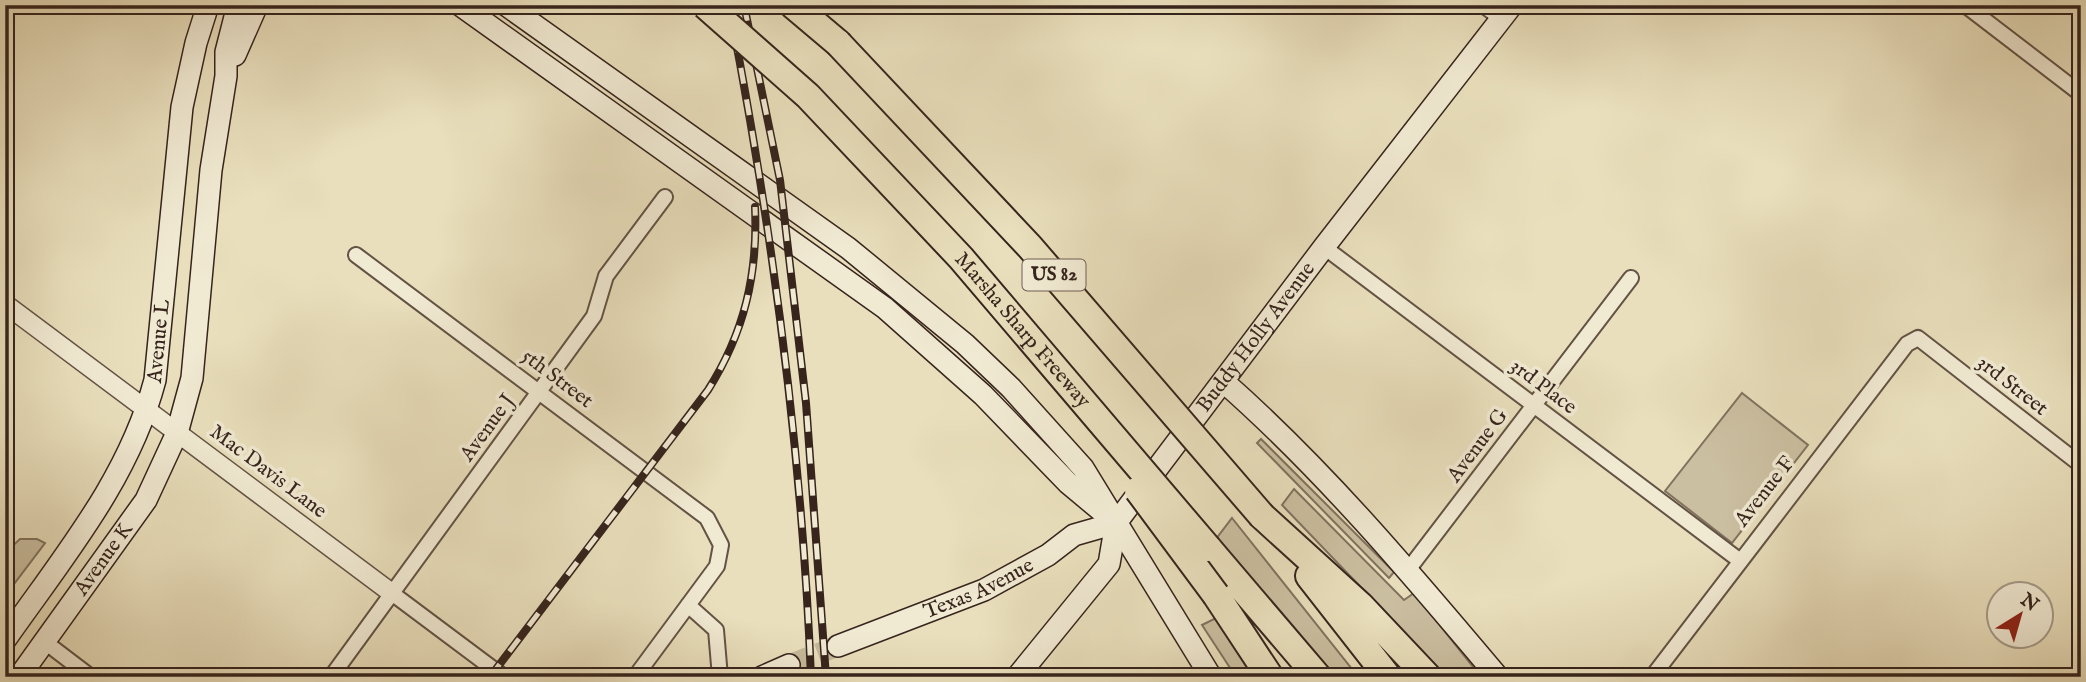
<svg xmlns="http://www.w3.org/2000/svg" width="2086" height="682" viewBox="0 0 2086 682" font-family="'IM FELL English',serif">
<rect width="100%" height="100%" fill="#e9dfbc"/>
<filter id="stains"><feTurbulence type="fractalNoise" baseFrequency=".00286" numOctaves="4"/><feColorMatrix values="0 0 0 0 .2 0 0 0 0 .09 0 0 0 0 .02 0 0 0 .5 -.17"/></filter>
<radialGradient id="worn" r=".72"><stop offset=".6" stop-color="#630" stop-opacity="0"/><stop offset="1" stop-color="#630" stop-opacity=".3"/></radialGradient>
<path fill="#cbbfa1" stroke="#80725f" stroke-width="2" d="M1742,393L1808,445L1732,543L1665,491Z
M1261,439L1394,572L1389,578L1257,443Z
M1294,489L1404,600L1414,593L1481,677H1441L1425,654L1282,505Z
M1232,518L1356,674L1359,677H1330L1293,633L1295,629L1216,539Z
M20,539H37L45,543L5,596V553Z
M1216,618L1253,677H1236L1202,625Z"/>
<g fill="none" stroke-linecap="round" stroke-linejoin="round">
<path stroke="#c5ba9c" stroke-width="21" stroke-dasharray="21 10" stroke-linecap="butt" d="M789,665L838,646"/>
<defs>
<path id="minor" d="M1483,5L1502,19
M1965,5L2081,94
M1324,247L1739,560
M356,255L707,518L721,545L717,566L635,677
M1408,570L1631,278
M393,594L504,677
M688,605L716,630L720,677
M45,642L91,677
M331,677L594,316L606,276L665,197
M1652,677L1907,344L1918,338L2081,465"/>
<path id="tertiary" d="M5,304L393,594"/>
<g id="secondary">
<path d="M460,5L885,308L983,395L1068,483L1104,513"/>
<path d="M506,5L848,248L965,344L1011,388L1083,468L1211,677"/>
<path d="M235,55L257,5"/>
<path d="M1224,382C1324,470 1412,575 1498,677"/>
<path id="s1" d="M5,640C63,557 129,479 155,380L182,107L196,43L208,5"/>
<path id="s2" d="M838,646L984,590L1048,555L1074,535L1116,523"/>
<path id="s3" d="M19,677L146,500L177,433L192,378L211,170L226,76V52L238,5"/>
<path d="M762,677L789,665"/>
<path id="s4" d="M1017,677L1109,564L1116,523L1324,247L1512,5"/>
</g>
<path id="motorway" d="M793,5L838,43
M1262,516L1360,605L1428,677
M1208,548L1318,677
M1309,576L1388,677
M1216,595L1270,677"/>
</defs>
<use href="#minor" stroke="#635345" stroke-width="18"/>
<use href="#tertiary" stroke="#635345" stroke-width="21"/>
<use href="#secondary" stroke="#36241d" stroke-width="24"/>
<use href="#motorway" stroke="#36241d" stroke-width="30"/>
<use href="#minor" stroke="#f1ead3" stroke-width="14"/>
<use href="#tertiary" stroke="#f1ead3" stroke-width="18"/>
<use href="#secondary" stroke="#f1ead3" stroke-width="21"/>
<use href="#motorway" stroke="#e9dfbc" stroke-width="26"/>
<defs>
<path id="rail" d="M729,5C772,227 802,451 811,677
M744,5L780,180L806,403L826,677
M490,677L708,390C744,333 758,275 755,207"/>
</defs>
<use href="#rail" stroke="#36241d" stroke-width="8"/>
<use href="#rail" stroke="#f1ead3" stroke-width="5" stroke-dasharray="16" stroke-linecap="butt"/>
<defs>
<g id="motorway-bridge">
<path id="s5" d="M705,5L808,96L961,258L1208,548"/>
<path d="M838,43L1030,247L1262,516"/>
<path d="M1138,490L1216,595"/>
</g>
</defs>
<use href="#motorway-bridge" stroke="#36241d" stroke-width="30" stroke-linecap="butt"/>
<use href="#motorway-bridge" stroke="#e9dfbc" stroke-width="26"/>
</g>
<g text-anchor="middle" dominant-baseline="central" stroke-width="7" stroke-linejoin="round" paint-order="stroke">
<rect fill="#f1ead3" stroke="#6e5f54" stroke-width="2" x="1022.5" y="259.5" width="63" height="31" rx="5"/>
<g font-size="19" font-weight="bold" fill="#36241d">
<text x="1054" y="275">US 82</text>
</g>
<g font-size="21" fill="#36241d" stroke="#f1ead3">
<text stroke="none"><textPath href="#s5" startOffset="455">Marsha Sharp Freeway</textPath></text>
<text stroke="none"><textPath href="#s4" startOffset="420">Buddy Holly Avenue</textPath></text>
<text stroke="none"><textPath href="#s1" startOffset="341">Avenue L</textPath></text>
<text transform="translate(557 379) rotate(37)">5th Street</text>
<text transform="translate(2012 386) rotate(38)">3rd Street</text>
<text transform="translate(1543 387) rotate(37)">3rd Place</text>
<text transform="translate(488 428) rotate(-54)">Avenue J</text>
<text transform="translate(1478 446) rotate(-53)">Avenue G</text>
<text transform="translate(268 472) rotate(37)">Mac Davis Lane</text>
<text transform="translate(1765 492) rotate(-52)">Avenue F</text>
<text stroke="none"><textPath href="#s3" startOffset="145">Avenue K</textPath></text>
<text stroke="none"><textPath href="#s2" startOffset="152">Texas Avenue</textPath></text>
</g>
</g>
<rect width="2086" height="682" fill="none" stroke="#e9dfbc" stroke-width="28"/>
<rect x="7" y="7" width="2072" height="668" fill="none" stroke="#36241d" stroke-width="3.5"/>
<rect x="14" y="14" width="2058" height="654" fill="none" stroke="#36241d" stroke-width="2"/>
<g transform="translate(2020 615) rotate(37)"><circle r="33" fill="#f1ead3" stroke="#a69b8a" stroke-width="2"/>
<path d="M0-5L12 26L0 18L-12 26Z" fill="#8f2418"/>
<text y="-10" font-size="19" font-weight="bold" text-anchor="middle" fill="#36241d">N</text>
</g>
<rect width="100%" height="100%" filter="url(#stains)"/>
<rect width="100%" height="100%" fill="url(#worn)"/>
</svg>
